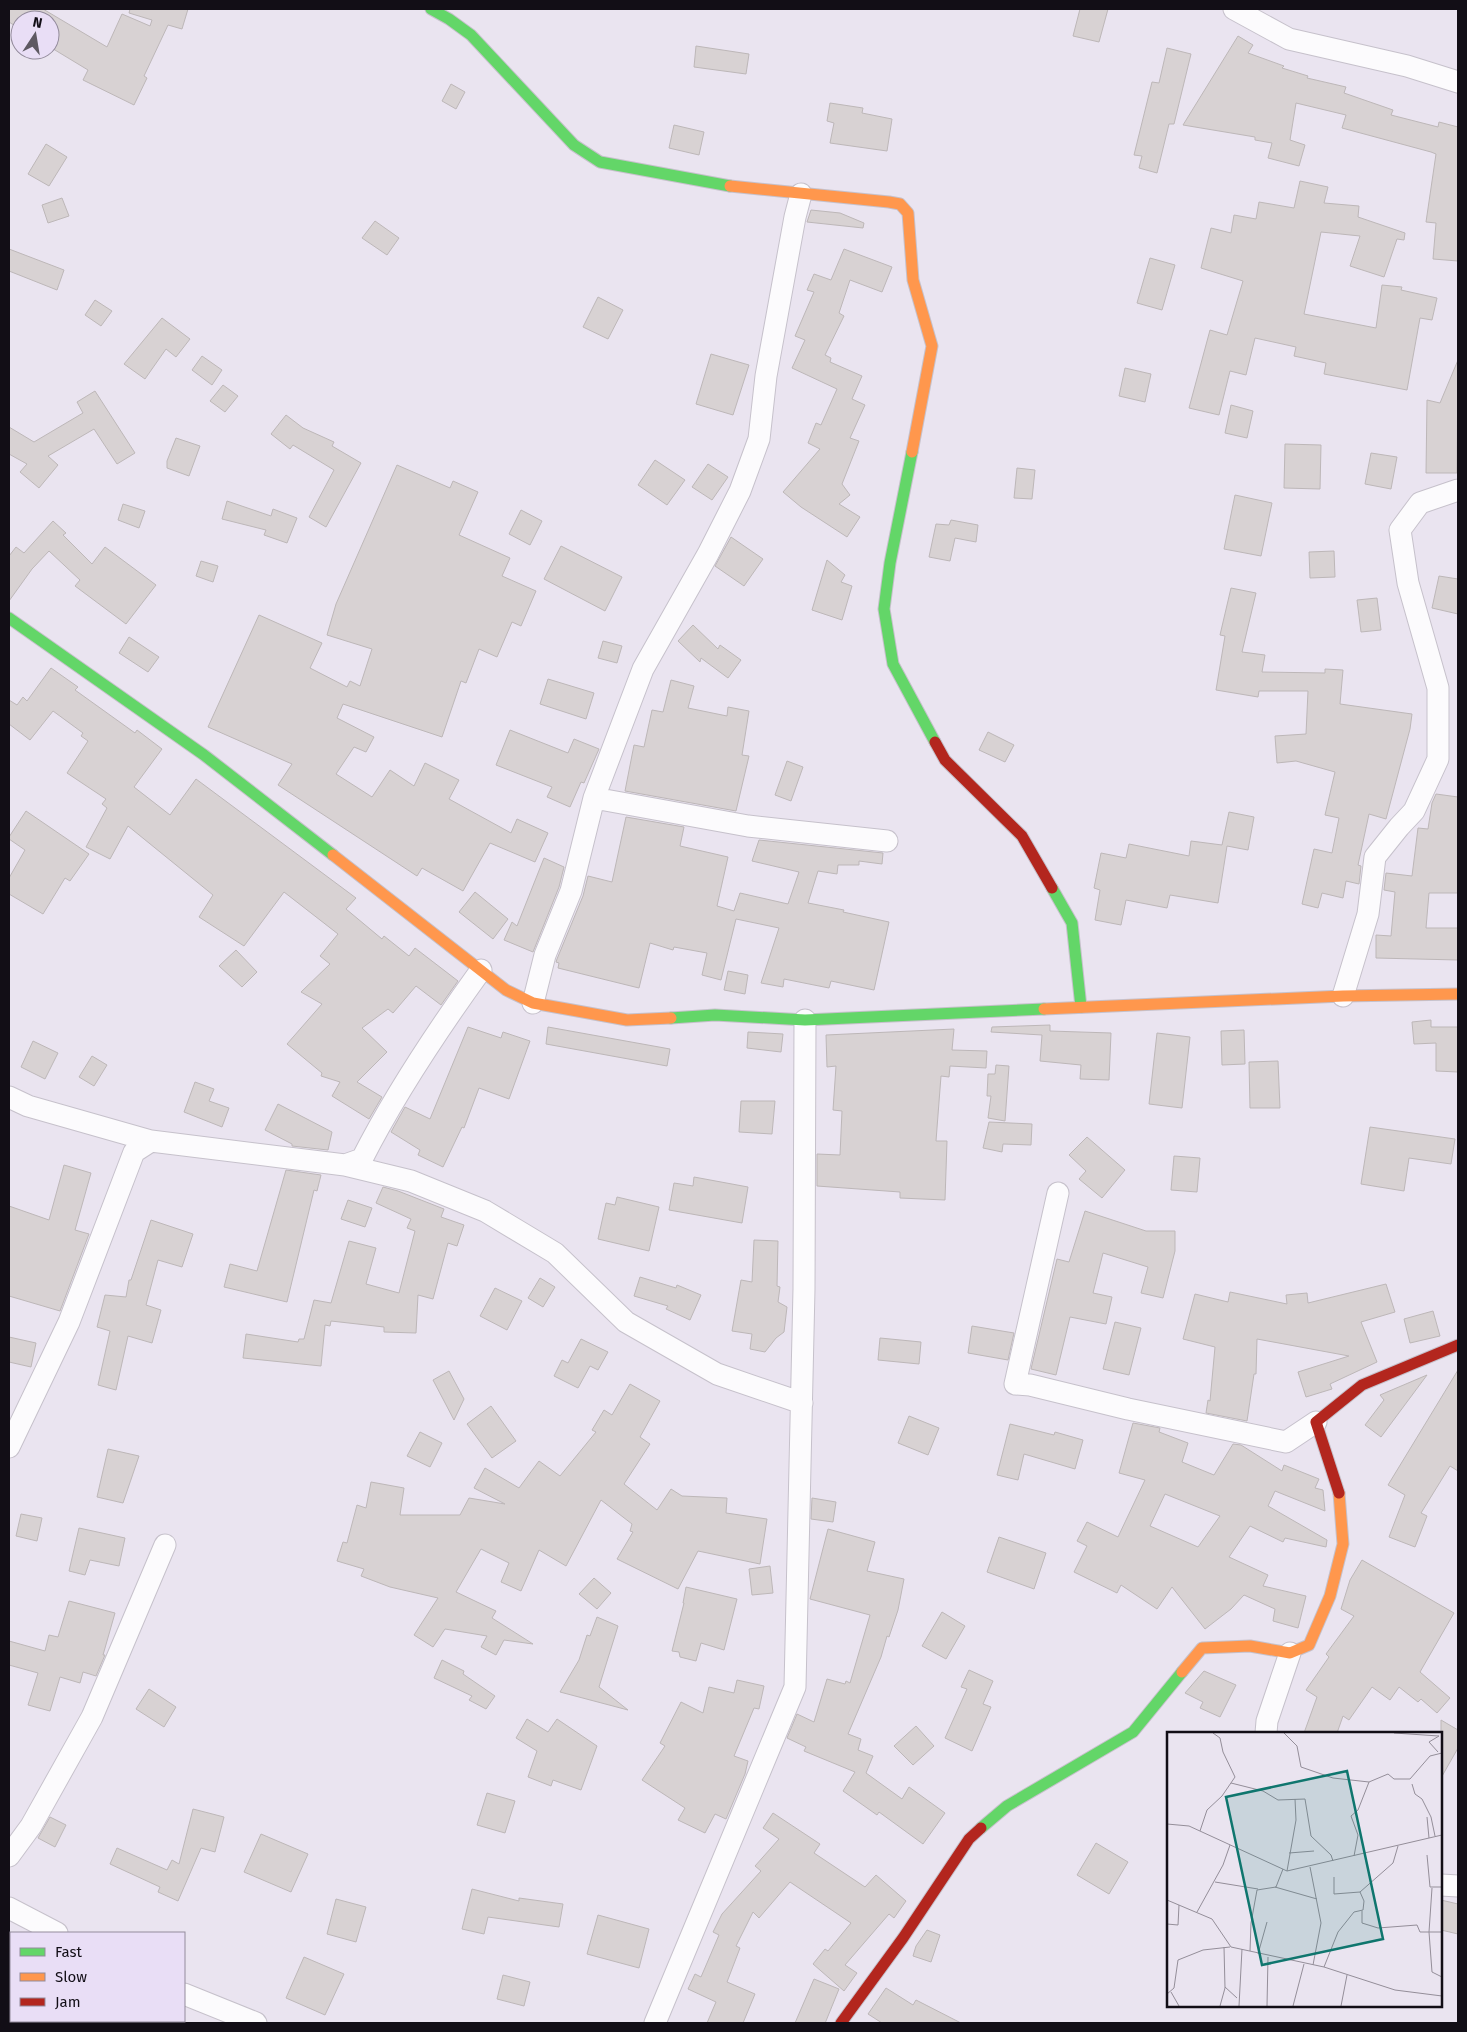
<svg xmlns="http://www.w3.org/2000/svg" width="1467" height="2032" viewBox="0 0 1467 2032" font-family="'Fira Sans',sans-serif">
<rect width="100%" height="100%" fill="#eae4f0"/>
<path fill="#d8d2d3" stroke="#bdb7b8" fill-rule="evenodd" d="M9,9H43L107,47L122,14L150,26L152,20L129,13L130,9H188L182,29L168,25L144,76L147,78L134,105L83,80L88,70L50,47V20H20V29L9,22Z
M1080,9H1108L1099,42L1073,36Z
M1238,36L1253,45L1248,53L1284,66L1282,68L1308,76L1307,78L1346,87L1344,93L1393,110L1391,115L1438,127L1439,122L1458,127V261L1433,259L1436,223L1426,222L1436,154L1431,152L1342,128L1346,115L1296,103L1290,140L1305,145L1299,166L1268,158L1272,143L1255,140V137L1183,125Z
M696,46L749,54L746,74L694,67Z
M1167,48L1191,54L1174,124H1169L1157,173L1139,168L1142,156L1134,155L1152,82L1159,83Z
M451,84L465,92L456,109L442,101Z
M830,103L863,108L862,113L892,119L887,151L830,143L834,123L827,121Z
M674,125L704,132L699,155L669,148Z
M46,144L67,157L49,186L28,174Z
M1300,181L1328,187L1324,203L1359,206L1358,217L1405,233L1404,240L1397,239L1384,277L1350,266L1360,236L1321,232L1304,314L1376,328L1382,285L1402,287L1401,290L1437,298L1432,320L1420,318L1407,390L1324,374L1326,363L1294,356L1296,347L1255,338L1246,375L1230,371L1219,415L1189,408L1210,330L1227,335L1243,281L1201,268L1211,228L1231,233L1234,215L1256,219L1259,202L1294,208Z
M62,198L69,216L48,223L42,205Z
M811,210L840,213L864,223L863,228L807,222Z
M375,221L399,238L387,255L362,238Z
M9,249L64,270L57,290L9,271Z
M844,249L892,267L882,292L850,280L839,313L844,316L825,355L831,358L830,362L862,376L852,399L865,405L850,438L859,441L842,484L850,495L839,504L860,517L847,537L801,507L783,492L820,449L808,443L816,423L821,425L837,389L792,368L805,340L795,336L814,292L807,290L814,274L831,280Z
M1150,258L1175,265L1162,310L1137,303Z
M598,297L623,310L608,339L583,327Z
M95,300L112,311L101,326L85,315Z
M162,318L190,339L176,357L166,349L145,379L124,364Z
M711,354L749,365L733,415L696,404Z
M202,356L222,370L212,385L192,370Z
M1458,360L1457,473H1426L1427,400L1440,403Z
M1125,368L1151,374L1145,402L1119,396Z
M223,385L238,396L225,412L210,401Z
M95,391L135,453L117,464L94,429L48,456L58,465L39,488L20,472L27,464L9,454V427L34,442L83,413L77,402Z
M1231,405L1253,411L1247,438L1225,433Z
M286,415L303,428L334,442L332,446L361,463L326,527L309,517L334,470L293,445L290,449L271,434Z
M176,438L200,446L189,476L167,468V461Z
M1285,444L1321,445L1320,489L1284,488Z
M1371,453L1397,457L1391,489L1365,484Z
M655,460L685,480L667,505L638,485Z
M708,464L728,477L712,500L692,487Z
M397,465L450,488L453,481L478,492L459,535L510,558L502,576L536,591L521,626L512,622L497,657L479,649L466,683L461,681L442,737L343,704L337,718L374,737L366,752L354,747L336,774L372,797L390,770L414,786L425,763L459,780L449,799L511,833L517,819L548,833L535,862L490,843L463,891L422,868L417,876L278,785L292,764L208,727L259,615L322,643L310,668L347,687L350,681L360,686L372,649L327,635L336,604Z
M1017,468L1035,470L1032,499L1014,498Z
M1235,495L1272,503L1261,556L1224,549Z
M227,501L271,516L273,509L297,518L287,543L264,535L266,530L222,519Z
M123,504L145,511L139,528L118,520Z
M521,510L542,521L530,545L509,534Z
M951,520L978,525L976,542L955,538L950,561L929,557L936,524L949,525Z
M53,521L66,533L63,535L92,564L105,547L156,585L126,624L75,586L80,580L49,551L32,569L9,601V556L16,547L24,553Z
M731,537L763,559L744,586L715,566Z
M561,546L622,577L605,611L544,579Z
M1334,551L1335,577L1310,578L1309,552Z
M827,560L845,575L841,582L852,586L842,620L812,610Z
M201,561L218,566L213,582L196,576Z
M1439,576L1458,579V614L1432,608Z
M1231,588L1256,593L1242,652L1265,655L1262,672L1325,673V669L1343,670L1340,704L1412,714L1410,729L1386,819L1369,814L1358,865L1361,866L1359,884L1346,881L1343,898L1322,893L1318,908L1302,904L1314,849L1332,853L1339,818L1325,815L1335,772L1296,761L1277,763L1275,736L1306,734L1308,691H1259L1258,697L1216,690L1225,636L1220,635Z
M1377,598L1381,630L1361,632L1357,600Z
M693,625L718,649L720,645L741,660L728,678L701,658L700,662L678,641Z
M129,637L159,657L148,672L119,653Z
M603,641L622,646L617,663L598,658Z
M51,668L78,687L75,690L135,733L137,730L162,749L134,787L170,815L196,779L356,898L346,909L382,939L384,936L409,956L415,948L458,981L441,1005L416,986L393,1013L388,1009L362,1028L387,1052L357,1082L382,1097L369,1119L332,1096L340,1082L321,1076L322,1073L287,1044L322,1004L301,992L330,964L320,956L338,934L284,892L244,946L199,917L213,895L128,826L110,859L86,847L107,808L102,804L106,799L67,773L88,741L81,736L83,733L53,711L30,740L9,724V700L17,705L23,697L27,701Z
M548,679L594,693L586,719L540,704Z
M671,680L694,686L688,708L727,716L728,707L749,711L742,755L749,756L736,811L625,791L634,745L644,747L652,710L663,712Z
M510,730L568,753L574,739L599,749L584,783L581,782L570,807L547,797L552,787L496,765Z
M988,732L1014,745L1005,762L979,750Z
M787,761L803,767L791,801L775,795Z
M1436,794L1458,797V893H1429L1426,928H1458V960L1376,958V935L1391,936L1395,892L1384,890L1386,873L1412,876L1418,828L1428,829L1432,803Z
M26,811L89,854L70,881L65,878L43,914L9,894V878L25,850L9,839V837Z
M1229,812L1254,817L1248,850L1227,846L1218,903L1170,895L1167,908L1126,900L1121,925L1095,920L1100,890L1094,888L1101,853L1126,858L1129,844L1189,856L1191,841L1222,845Z
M626,817L684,827L680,846L728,857L717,906L734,911L740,893L788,904L799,872L752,861L759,840L883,853L882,864L859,861V865H838L837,874L818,871L808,903L844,910L843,912L889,922L874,990L831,981L829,988L784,979L783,987L761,983L779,928L736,919L721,980L702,975L707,953L674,947L673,950L650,943L639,988L558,968L559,963L556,962L557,959L583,896L588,876L612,882Z
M544,858L564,867L559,887L533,952L504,940L512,922L517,926Z
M475,892L508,919L493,939L459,912Z
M236,950L257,972L242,987L219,966Z
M728,971L748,975L745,994L724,990Z
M1431,1020V1027H1458V1072L1436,1071V1043L1414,1044L1412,1022Z
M1050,1025V1031L1111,1033L1109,1080L1080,1079L1081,1065L1040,1061L1042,1035L991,1032L992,1027Z
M468,1027L501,1038L503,1032L530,1041L509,1099L479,1088L464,1128L462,1127L443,1167L418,1155L420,1150L391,1132L405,1107L430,1119Z
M548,1027L670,1049L667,1066L546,1044Z
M954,1029L952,1050L987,1051L986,1068L950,1066L949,1077L941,1076L936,1141H947L945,1200L900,1198V1192L817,1186V1154L840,1155L842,1111L833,1110L836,1066L827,1067L826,1035Z
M1244,1030L1245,1064L1222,1065L1221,1031Z
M748,1032L783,1034L781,1052L747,1048Z
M1157,1033L1190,1037L1182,1108L1149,1104Z
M33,1041L58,1053L45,1079L21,1067Z
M92,1056L107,1065L94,1086L79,1077Z
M1278,1061L1280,1108H1250L1249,1062Z
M996,1065L1009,1066L1005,1121L988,1118L991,1096H987L988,1074H995Z
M195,1082L214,1089L209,1101L229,1108L222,1127L184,1112Z
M741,1101H775L772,1134L739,1132Z
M278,1104L332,1132L328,1150L292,1146V1144L265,1130Z
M989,1122L1032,1124L1031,1145L1003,1144L1002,1152L983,1148Z
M1370,1127L1455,1139L1451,1164L1409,1158L1404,1191L1361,1184Z
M1087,1137L1125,1170L1102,1198L1079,1179L1086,1171L1069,1155Z
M1174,1156L1200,1158L1197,1192L1171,1190Z
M64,1165L91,1173L75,1230L89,1234L60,1311L9,1296V1206L49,1220Z
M286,1170L321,1175L317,1191L314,1190L287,1302L224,1287L230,1264L257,1271Z
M694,1177L748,1187L742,1223L669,1210L674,1183L693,1186Z
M383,1187L398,1191L444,1209L441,1217L464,1225L457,1246L448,1243L433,1299L418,1295L416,1333L384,1332V1327L331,1321L330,1326L325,1325L321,1366L243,1358L246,1334L298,1342L299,1339H304L314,1300L331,1303L349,1241L376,1248L366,1284L399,1293L415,1231L407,1228L411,1219L376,1203Z
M617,1197L659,1207L649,1251L598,1239L606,1203L615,1205Z
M348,1200L372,1208L365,1227L341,1219Z
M1085,1211L1146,1231H1175V1251L1163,1298L1141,1293L1148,1267L1103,1253L1093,1293L1112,1297L1106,1324L1070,1317L1056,1375L1031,1369L1057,1259L1069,1262Z
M151,1220L193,1234L182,1267L158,1260L146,1305L161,1310L152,1343L128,1336L116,1390L98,1385L110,1331L97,1327L105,1295L126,1297L129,1280H131Z
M754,1240L778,1241L777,1286L780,1287L778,1302L787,1307L784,1332L776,1338L765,1352L750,1349L752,1334L732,1331L741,1280L752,1282Z
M640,1277L676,1288L677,1285L701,1295L690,1320L666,1309L668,1306L634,1296Z
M540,1278L555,1287L543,1307L528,1298Z
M1386,1284L1395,1312L1361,1322L1377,1362L1330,1384L1332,1389L1306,1397L1298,1372L1349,1356L1257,1339L1256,1374H1254L1247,1421L1206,1413L1208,1400L1210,1401L1215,1347L1183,1339L1195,1294L1228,1302L1230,1292L1287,1304L1286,1295L1307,1293L1308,1303Z
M495,1288L522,1301L507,1330L480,1316Z
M1433,1311L1440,1336L1410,1343L1404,1319Z
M1115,1322L1141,1328L1129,1375L1103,1369Z
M972,1326L1014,1333L1008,1360L968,1353Z
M9,1337L36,1343L31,1367L9,1362Z
M880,1338L921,1342L919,1364L878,1360Z
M581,1339L608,1352L598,1370L590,1366L578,1388L554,1376L562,1360L568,1363Z
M1458,1370V1471L1450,1466L1421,1513L1427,1516L1415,1547L1389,1537L1405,1495L1388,1485Z
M449,1371L464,1399L454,1420L433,1380Z
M1427,1375L1381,1437L1365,1425L1384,1400L1380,1395Z
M630,1384L660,1401L640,1437L650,1444L624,1484L657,1510L671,1489L682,1496L727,1498L726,1513L767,1519L760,1564L698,1551L678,1589L617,1559L633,1532L630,1531L632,1524L601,1500L566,1566L539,1550L521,1591L501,1582L509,1563L481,1549L456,1592L496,1611L492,1618L533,1644L504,1640L496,1655L481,1647L487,1636L445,1629L433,1647L414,1635L438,1598L390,1587L361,1576L364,1569L337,1561L343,1542L347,1543L357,1505L366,1508L371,1482L404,1488L400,1515H460L469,1498L505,1504L474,1488L485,1468L519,1488L539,1461L560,1476L596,1432L592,1430L604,1410L612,1415Z
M491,1406L516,1441L492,1458L467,1424Z
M909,1416L939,1428L928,1455L898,1443Z
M1133,1423L1160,1428L1159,1432L1188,1443L1182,1462L1214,1475L1233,1444L1241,1445L1282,1471L1284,1465L1319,1479L1315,1488L1323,1490L1325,1511L1275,1491L1268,1506L1327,1540L1326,1547L1285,1538L1283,1542L1250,1526L1229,1557L1268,1575L1263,1586L1306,1596L1298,1628L1273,1621L1275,1609L1244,1595L1231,1609L1205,1629L1172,1587L1157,1609L1121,1585L1117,1593L1074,1572L1087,1546L1077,1541L1087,1522L1118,1537L1145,1480L1119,1473ZM1165,1494L1220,1516L1198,1547L1150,1526Z
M1010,1424L1054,1435L1055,1432L1083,1440L1075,1469L1024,1454L1018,1480L997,1475Z
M420,1432L442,1443L430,1467L407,1456Z
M108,1449L139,1456L123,1503L97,1497Z
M812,1498L836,1502L833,1522L811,1519Z
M21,1514L42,1518L37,1541L16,1536Z
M79,1528L125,1538L119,1566L90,1560L85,1575L69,1571Z
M828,1529L875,1542L867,1571L904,1579L898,1610L889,1637L887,1636L881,1657L848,1734L861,1739L858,1750L873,1756L866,1773L902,1799L909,1787L945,1813L923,1844L879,1812L877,1815L843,1791L855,1772L804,1751L806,1747L787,1738L797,1714L814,1722L827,1679L845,1684L846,1681L850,1683L870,1615L810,1599Z
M999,1537L1046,1553L1034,1589L987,1572Z
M1362,1560L1454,1613L1420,1672L1450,1698L1437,1713L1421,1699L1418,1702L1399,1687L1390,1700L1372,1687L1349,1720L1343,1716L1337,1733H1304L1317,1697L1306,1690L1329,1657L1326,1654L1354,1616L1341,1609L1350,1580Z
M770,1566L773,1593L752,1595L749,1569Z
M594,1578L611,1593L597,1609L579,1594Z
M686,1587L737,1599L724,1650L701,1643L696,1661L680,1657L679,1652L672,1651L684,1603H683Z
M69,1601L115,1613L103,1655H105L96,1676L83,1672L80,1683L60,1677L50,1711L28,1705L38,1673L9,1665V1641L45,1651L49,1635L58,1637Z
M942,1612L965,1626L946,1659L922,1646Z
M597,1617L618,1626L599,1687L628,1710L560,1692L579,1660L587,1635L590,1636Z
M442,1660L464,1671L463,1674L495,1696L486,1709L469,1700L472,1696L434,1678Z
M969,1670L993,1681L983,1704L991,1707L972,1751L945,1738L967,1689L961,1687Z
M1204,1671L1236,1685L1220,1717L1200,1708L1203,1702L1185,1693Z
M737,1680L764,1686L759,1709L754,1708L734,1756L748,1761L745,1774L726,1819L715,1814L705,1833L678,1820L685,1808L642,1780L665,1746L660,1743L681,1702L703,1713L709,1687L734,1693Z
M149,1689L176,1707L164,1727L136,1709Z
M527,1719L548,1732L557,1719L597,1746L581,1790L553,1780L551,1786L528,1777L537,1751L516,1738Z
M1441,1720L1458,1730V1748L1441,1778Z
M916,1726L934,1746L913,1765L894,1746Z
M487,1793L515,1801L505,1833L477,1825Z
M193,1809L224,1817L215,1852L201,1848L178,1901L158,1892L160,1887L110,1864L117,1848L167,1870L172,1860L179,1864Z
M773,1813L820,1844L814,1853L865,1887L876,1875L906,1901L894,1918L889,1914L845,1965L857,1973L844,1991L813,1964L825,1949L828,1951L851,1923L790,1882L759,1918L753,1912L736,1946L740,1948L727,1982L755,1994L743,2023H707L716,2002L688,1989L695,1974L701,1977L719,1935L713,1932L722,1914L761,1871L755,1866L779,1839L763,1828Z
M50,1817L66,1825L55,1847L38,1838Z
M261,1834L308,1854L291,1892L244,1872Z
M1096,1843L1128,1862L1109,1894L1077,1875Z
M472,1889L519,1901V1898L563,1904L559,1927L488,1917L484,1934L462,1929Z
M336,1899L366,1907L356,1942L327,1934Z
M1441,1900L1458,1904V1934L1441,1930Z
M598,1915L649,1929L639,1968L587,1954Z
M927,1930L940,1935L931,1962L913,1956L916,1946Z
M304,1957L344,1974L325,2015L286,1998Z
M503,1975L530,1982L524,2006L497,1999Z
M814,1979L839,1989L826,2021L825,2023H795Z
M886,1988L913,2005L916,2000L961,2023H882L868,2014Z"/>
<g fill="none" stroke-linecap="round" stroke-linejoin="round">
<defs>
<path id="street" d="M1234,9L1289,39L1407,66L1458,82
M594,798L748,826L887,841
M1343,996L1368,914L1375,857L1399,827L1414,811L1438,759V688L1408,583L1400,530L1420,503L1458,490
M533,1003L545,955L571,891L594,798L643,669L708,554L740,491L759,439L766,376L795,217L801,194
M9,1097L28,1106L151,1141
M345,1165L411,1181L485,1211L555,1253L626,1322L717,1374L802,1403
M1058,1193L1015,1384L1030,1385L1128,1409L1286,1442L1316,1422
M9,1447L69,1322L134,1152L151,1141L345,1165L362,1159C396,1092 437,1031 481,970
M1266,1733L1267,1721L1290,1653
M9,1856L31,1826L92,1717L165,1545
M1441,1885L1458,1886
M9,1908L57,1933
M184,1994L256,2023
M66,2023L67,2021
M655,2023L795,1687L804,1289L805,1020"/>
<path id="fast" d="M431,9L449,19L471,35L574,145L600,162L730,186
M912,452L890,563L884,609L893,664L935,742
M9,618L204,755L333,855
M1052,888L1072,923L1081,1007
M671,1018L715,1015L805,1020L1044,1009
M981,1828L1007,1806L1133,1732L1182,1672"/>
<path id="slow" d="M730,186L889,202L900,204L908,213L913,280L932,346L912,452
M333,855L506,990L533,1003L627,1020L671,1018
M1044,1009L1343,996L1458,994
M1182,1672L1202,1648L1250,1646L1290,1653L1309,1645L1330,1596L1343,1544L1339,1493"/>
<path id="jam" d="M935,742L945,760L1022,836L1052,888
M1339,1493L1316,1422L1362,1385L1458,1345
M841,2023L903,1938L969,1839L981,1828"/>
</defs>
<use href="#street" stroke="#c6c1cb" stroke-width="23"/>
<use href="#fast" stroke="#c6c1cb" stroke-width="13"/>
<use href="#slow" stroke="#c6c1cb" stroke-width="13"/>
<use href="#jam" stroke="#c6c1cb" stroke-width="13"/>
<use href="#street" stroke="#fcfbfd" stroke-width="21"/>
<use href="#fast" stroke="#63d668" stroke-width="11"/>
<use href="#slow" stroke="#ff974d" stroke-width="11"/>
<use href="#jam" stroke="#b3261e" stroke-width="11"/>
</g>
<g transform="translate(1167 1732)">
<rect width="275" height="275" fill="#eae4f0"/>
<path fill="none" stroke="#948e99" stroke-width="1" d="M117,1L130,14L134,35L166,46L202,50M227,1L272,4L262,10L271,20M64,51L96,59L111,68L138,67L144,104L164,123L166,129M245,52L248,62L255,67L264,85L268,104M260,85L262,106M0,92L22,94L120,139L275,103M33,99L40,78L55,64L68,45L56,20L53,6L46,1M122,121L147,119M260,123L263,155H275M187,124L191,103L184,84L191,78L202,50L221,42L227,47H243L263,24L275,21M143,135L154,191L146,233M120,139L129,88L128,67M167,145V162L193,160M48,150L91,157M108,155L150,167M265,156L262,200L265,240L275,245M0,168L45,187L64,215L157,235L228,258L275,264M195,179V191L211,196L250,193L253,200H275M30,180L56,133L63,113M0,192L11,193L12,173M83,219L84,191L90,158L109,155L116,137M91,222L100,190M157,235L171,200L187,180L196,178L197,169L193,160L226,131L231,114M58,255L70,266M4,260L12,274M0,262L7,256L11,228L36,218L63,215M53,274L58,256L57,215M72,274L75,217M100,274L101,225M126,274L137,232M174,274L180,243"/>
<path fill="#0f766e" fill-opacity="0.15" stroke="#0f766e" stroke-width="2.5" d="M180,39L216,207L95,233L59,65Z"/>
<rect width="275" height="275" fill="none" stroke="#120e16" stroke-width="2.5"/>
</g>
<rect width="1467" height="2032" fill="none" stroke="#120e16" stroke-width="20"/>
<rect x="10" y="1932" width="175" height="90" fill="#e9def6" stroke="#938b9c"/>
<rect x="20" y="1948" width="25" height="8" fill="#63d668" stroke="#938b9c"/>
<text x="55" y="1957" font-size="15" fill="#120e16">Fast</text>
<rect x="20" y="1973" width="25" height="8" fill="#ff974d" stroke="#938b9c"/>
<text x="55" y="1982" font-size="15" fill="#120e16">Slow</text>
<rect x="20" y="1998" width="25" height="8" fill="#b3261e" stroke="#938b9c"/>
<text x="55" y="2007" font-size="15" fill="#120e16">Jam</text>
<g transform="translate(35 35) rotate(12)"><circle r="24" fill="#e9def6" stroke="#938b9c"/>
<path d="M0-4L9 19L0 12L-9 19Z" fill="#5e5962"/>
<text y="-8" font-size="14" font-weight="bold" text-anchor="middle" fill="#120e16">N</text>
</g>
</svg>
